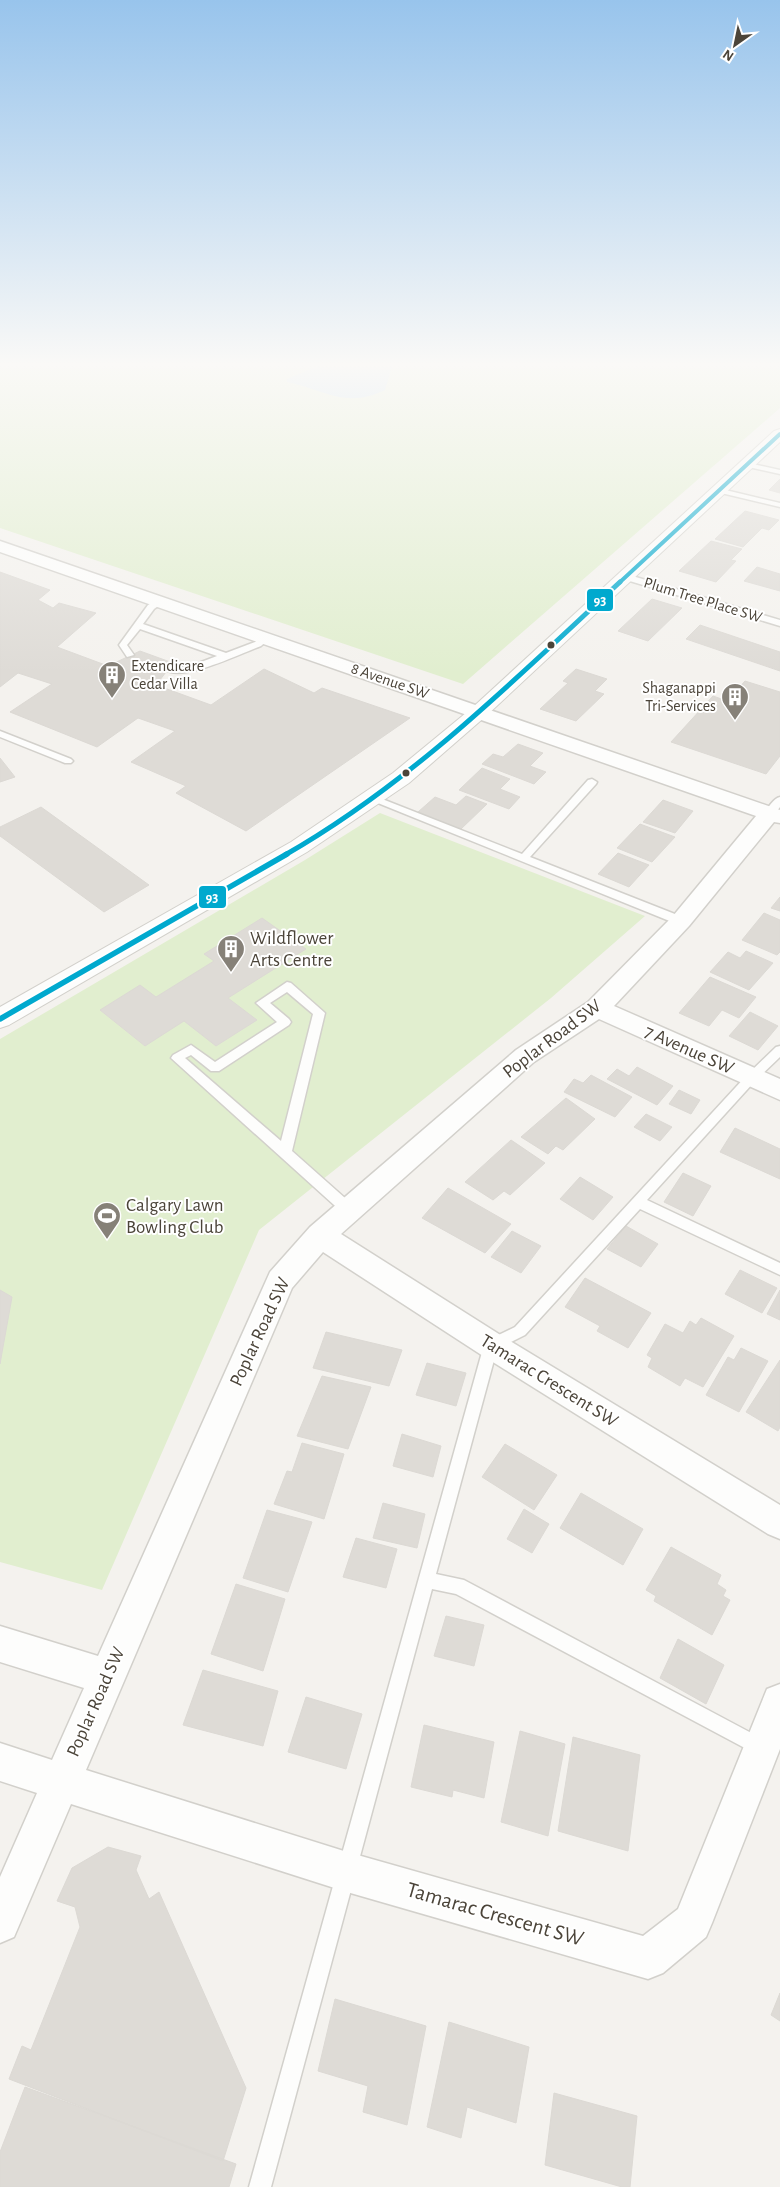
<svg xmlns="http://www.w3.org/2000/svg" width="780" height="2187" viewBox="0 0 780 2187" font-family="'Alegreya Sans',sans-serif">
<rect width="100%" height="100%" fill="#f4f2ee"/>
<path fill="#e1eecf" d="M0,367H780V408L463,684L0,528Z
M380,813L645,916L551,998L259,1230L102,1590L0,1562V1039L305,860Z"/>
<path fill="#c0ddf1" d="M316,367H392L385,390C346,409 325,390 287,382V379Z"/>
<path fill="#dedbd6" stroke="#dcd9d4" d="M780,479V493L769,490Z
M745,511L779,520L769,530L762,528L743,547L715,539Z
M711,541L742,549L731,560L736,561L716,582L679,571Z
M757,567L780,574V591L744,581Z
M0,572L50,590L38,600L53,608L59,603L96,613L57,647L108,666L140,651L173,663L156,685L211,705L264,669L314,693L322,688L410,718L246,831L176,793L186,786L131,762L175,731L138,718L97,747L10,712L52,684L18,673L0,687Z
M652,599L682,608L648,641L618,631Z
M700,625L780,652V671L686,639Z
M576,669L607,679L595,691L604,694L576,721L540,709L568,683L563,681Z
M745,681L780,692V756L766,774L671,742L713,696L727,701Z
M518,744L543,753L530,766L546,772L534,784L482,764L493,754L503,757Z
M0,758L15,777L0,782Z
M482,768L510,779L500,789L520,797L509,809L459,790Z
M466,796L487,804L461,829L418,812L435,797L456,805Z
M663,800L693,811L675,833L643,822Z
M41,807L149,885L104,912L0,836V827Z
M640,824L675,837L652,862L617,848Z
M618,853L649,865L629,887L598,874Z
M780,897V911L771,908Z
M764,913L780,920V952L777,955L742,940Z
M262,918L306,949L228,998L257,1020L216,1046L184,1021L145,1046L100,1010L140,985L156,997L214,961L204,954Z
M746,951L773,963L749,990L710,972L728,952L740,958Z
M710,977L756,997L739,1018L722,1010L709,1026L679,1013Z
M750,1012L778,1026L758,1050L729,1036Z
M637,1067L673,1086L657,1105L607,1079L617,1069L629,1076Z
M591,1075L632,1097L615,1117L564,1092L574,1079L583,1083Z
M679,1090L700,1100L691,1114L669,1104Z
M566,1098L595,1119L563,1150L556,1146L548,1154L521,1137Z
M646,1114L672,1127L660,1141L634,1127Z
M735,1128L780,1149V1179L720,1152Z
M511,1140L545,1163L510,1195L504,1191L493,1200L465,1182Z
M683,1173L711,1186L693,1216L664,1202Z
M580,1177L613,1197L593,1220L560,1199Z
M448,1188L511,1224L485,1253L422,1218Z
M626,1226L658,1244L641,1267L607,1249Z
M512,1231L541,1246L521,1273L491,1257Z
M740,1270L777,1288L762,1313L725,1294Z
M585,1278L651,1313L628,1348L597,1331L600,1326L565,1307Z
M0,1290L12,1297L0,1364Z
M780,1290V1320L767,1314Z
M701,1318L734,1336L703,1387L685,1378L680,1386L648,1367L652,1358L647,1355L665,1324L683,1333L690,1321L696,1325Z
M326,1332L402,1350L389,1386L313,1368Z
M741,1348L768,1361L739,1412L706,1395L728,1357L734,1360Z
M780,1360V1427L778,1431L746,1412Z
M427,1363L466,1373L456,1406L416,1395Z
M322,1376L371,1387L348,1449L297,1436Z
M402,1434L441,1446L433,1477L393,1466Z
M302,1443L344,1454L324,1519L274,1504L287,1471L292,1472Z
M505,1444L557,1475L534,1510L482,1477Z
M581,1493L643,1529L623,1565L560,1528Z
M383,1503L425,1514L417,1548L373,1538Z
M524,1509L549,1524L532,1553L507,1539Z
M267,1510L312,1522L288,1592L243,1578Z
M356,1538L397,1549L386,1588L343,1577Z
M671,1547L721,1575L717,1584L726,1590L723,1596L730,1600L712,1635L654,1601L656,1596L646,1590Z
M236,1584L285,1599L263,1671L211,1654Z
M446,1616L484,1625L474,1666L434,1656Z
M678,1639L724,1665L706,1704L660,1678Z
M203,1670L278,1691L263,1746L183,1725Z
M306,1697L362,1714L346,1769L288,1752Z
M424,1725L494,1742L484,1798L453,1790L452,1797L411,1787Z
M520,1731L565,1744L548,1836L501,1822Z
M573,1737L640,1755L628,1851L558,1831Z
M108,1847L141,1856L136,1870L149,1899L159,1892L246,2088L223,2161L9,2079L22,2046L31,2050L80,1927L75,1907L57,1901L72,1868Z
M780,1993V2021L771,2015Z
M335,1999L426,2026L407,2125L363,2112L368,2086L318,2071Z
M449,2022L529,2047L516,2123L467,2107L461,2138L427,2127Z
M25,2087L236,2164L229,2187H0V2152Z
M554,2093L637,2116L630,2187H622L545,2165Z"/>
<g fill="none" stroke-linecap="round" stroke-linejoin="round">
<defs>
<path id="service" d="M744,462L780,470V474L744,466Z
M717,488L780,503V507L717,492Z
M623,575H629L780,620V626L623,579Z
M161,598L165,601L154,609L143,624L226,653L255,642L263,636L270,638L261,646C241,653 182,683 164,669L166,667H188L217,656L140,629L127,645L134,655L127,657L119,645L148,605Z
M0,731L71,759L73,761L71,763H65L0,737Z
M592,779L597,782L596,784L530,857L685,918L687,921L685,924H677L368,799L369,797H377L522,854L588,780Z
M780,797V807L774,815H766C765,810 774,798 780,797Z
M287,982L291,983L325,1013L292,1151L354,1206L356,1210L354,1214H344L171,1058L173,1055L191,1045L215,1062L277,1022L256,1003ZM287,992L313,1014L281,1141L185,1058L191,1055L211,1071H219L289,1025L291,1022L289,1019L270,1003Z
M780,1046V1057L755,1081L647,1200L780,1263V1275L640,1209L525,1335L497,1349L436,1574L464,1580L768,1742L771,1748L768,1754L762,1757L756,1754L456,1594L432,1589L271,2187H249L484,1345L486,1341L515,1327L747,1075L776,1047Z"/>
<path id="minor" d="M0,541L780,810V823L774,822L689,926L614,1006L780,1079V1100L599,1019L534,1062L341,1234L502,1336L780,1505V1539L768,1534L480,1354L323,1252L292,1288L86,1770L347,1852L643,1936L678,1909L767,1689L780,1684V1749L712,1923L706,1937L663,1973L648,1979L347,1892L71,1804L14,1937L0,1943V1877L37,1793L0,1781V1743L52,1760L84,1688L0,1662V1626L98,1656L270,1272L310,1227L516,1050L588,1002L673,916L756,816L0,552Z"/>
<path id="tertiary" d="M780,429V442L486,716L409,783L307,852L9,1025L0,1028V1007L291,842L393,773L472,708L774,431Z"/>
</defs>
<use href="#service" stroke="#d2d0cb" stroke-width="3"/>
<use href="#minor" stroke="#d2d0cb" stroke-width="3"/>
<use href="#tertiary" stroke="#d2d0cb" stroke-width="2"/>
<use href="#service" fill="#fdfdfc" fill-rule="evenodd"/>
<use href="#minor" fill="#fdfdfc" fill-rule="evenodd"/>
<use href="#tertiary" fill="#fdfdfc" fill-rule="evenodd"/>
<defs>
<path id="bus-1-far2" d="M619,583L780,434"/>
<path id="bus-1-far1" d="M285,855C411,783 514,680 620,582"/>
<path id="bus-1" d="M0,1019L287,854"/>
</defs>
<use href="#bus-1-far2" stroke="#fff" stroke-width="6"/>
<use href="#bus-1-far1" stroke="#fff" stroke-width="8"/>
<use href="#bus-1" stroke="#fff" stroke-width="9"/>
<use href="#bus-1-far2" stroke="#00a9ce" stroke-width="4"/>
<use href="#bus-1-far1" stroke="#00a9ce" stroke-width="5"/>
<use href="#bus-1" stroke="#00a9ce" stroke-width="5.5"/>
</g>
<linearGradient id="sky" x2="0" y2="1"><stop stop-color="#98c4ec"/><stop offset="0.54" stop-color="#faf9f7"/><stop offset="1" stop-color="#faf9f7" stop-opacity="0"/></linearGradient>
<rect width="780" height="674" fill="url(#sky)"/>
<defs>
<symbol id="building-pin" viewBox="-11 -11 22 30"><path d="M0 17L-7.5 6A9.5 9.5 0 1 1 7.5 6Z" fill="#868178" stroke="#fff"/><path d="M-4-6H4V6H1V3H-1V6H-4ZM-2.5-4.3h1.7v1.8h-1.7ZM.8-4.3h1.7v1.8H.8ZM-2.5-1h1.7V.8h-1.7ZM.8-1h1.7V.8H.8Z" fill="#fff"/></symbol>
<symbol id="stadium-pin" viewBox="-11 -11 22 30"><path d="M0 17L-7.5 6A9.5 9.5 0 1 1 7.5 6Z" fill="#868178" stroke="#fff"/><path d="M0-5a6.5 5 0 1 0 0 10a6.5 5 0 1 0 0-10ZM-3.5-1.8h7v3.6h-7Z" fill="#fff"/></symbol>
</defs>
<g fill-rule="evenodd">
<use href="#building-pin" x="96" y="659" width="32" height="43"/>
<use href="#building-pin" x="719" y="681" width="32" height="43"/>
<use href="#building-pin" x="215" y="933" width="32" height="43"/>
<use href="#stadium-pin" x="91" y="1200" width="32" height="43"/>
</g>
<g fill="#4b4439" stroke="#fff" stroke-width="2">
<circle cx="551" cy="645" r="4.5"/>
<circle cx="406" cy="773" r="4.5"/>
</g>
<g text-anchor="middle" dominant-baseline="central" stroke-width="4" stroke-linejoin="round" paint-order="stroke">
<g font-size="16" fill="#4b4439" stroke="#fff">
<text transform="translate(703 600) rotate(17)">Plum Tree Place SW</text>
<text transform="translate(390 681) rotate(19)">8 Avenue SW</text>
</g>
<g font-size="16" fill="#4b4439" stroke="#fff" text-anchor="start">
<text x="131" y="666">Extendicare<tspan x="131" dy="18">Cedar Villa</tspan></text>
<text x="716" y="688" text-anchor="end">Shaganappi<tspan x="716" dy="18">Tri-Services</tspan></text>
</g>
<g font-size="19" fill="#4b4439" stroke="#fff" text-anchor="start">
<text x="250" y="938">Wildflower<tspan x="250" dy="22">Arts Centre</tspan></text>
<text x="126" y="1205">Calgary Lawn<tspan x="126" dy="22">Bowling Club</tspan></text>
</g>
<g font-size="19" fill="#4b4439" stroke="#fff">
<text transform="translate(552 1039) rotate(-37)">Poplar Road SW</text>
<text transform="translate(689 1050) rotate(24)">7 Avenue SW</text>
<text transform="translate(260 1332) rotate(-65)">Poplar Road SW</text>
<text transform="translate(549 1381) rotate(32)">Tamarac Crescent SW</text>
<text transform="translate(96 1702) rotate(-66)">Poplar Road SW</text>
</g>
<g font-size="22" fill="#4b4439" stroke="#fff">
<text transform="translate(495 1914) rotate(16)">Tamarac Crescent SW</text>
</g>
</g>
<g stroke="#fff" stroke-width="2">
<rect x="586" y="588" width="28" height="24" rx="5" fill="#00a9ce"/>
<rect x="198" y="885" width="29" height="24" rx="5" fill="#00a9ce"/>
</g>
<g font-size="14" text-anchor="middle" font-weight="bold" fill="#fff">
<text x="600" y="605">93</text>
<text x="212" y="902">93</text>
</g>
<g transform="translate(735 45) rotate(213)" stroke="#ffffff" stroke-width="4" paint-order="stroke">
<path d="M0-4L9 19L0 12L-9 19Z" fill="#4b4439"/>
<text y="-8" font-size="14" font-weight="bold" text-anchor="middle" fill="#4b4439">N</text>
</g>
</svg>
